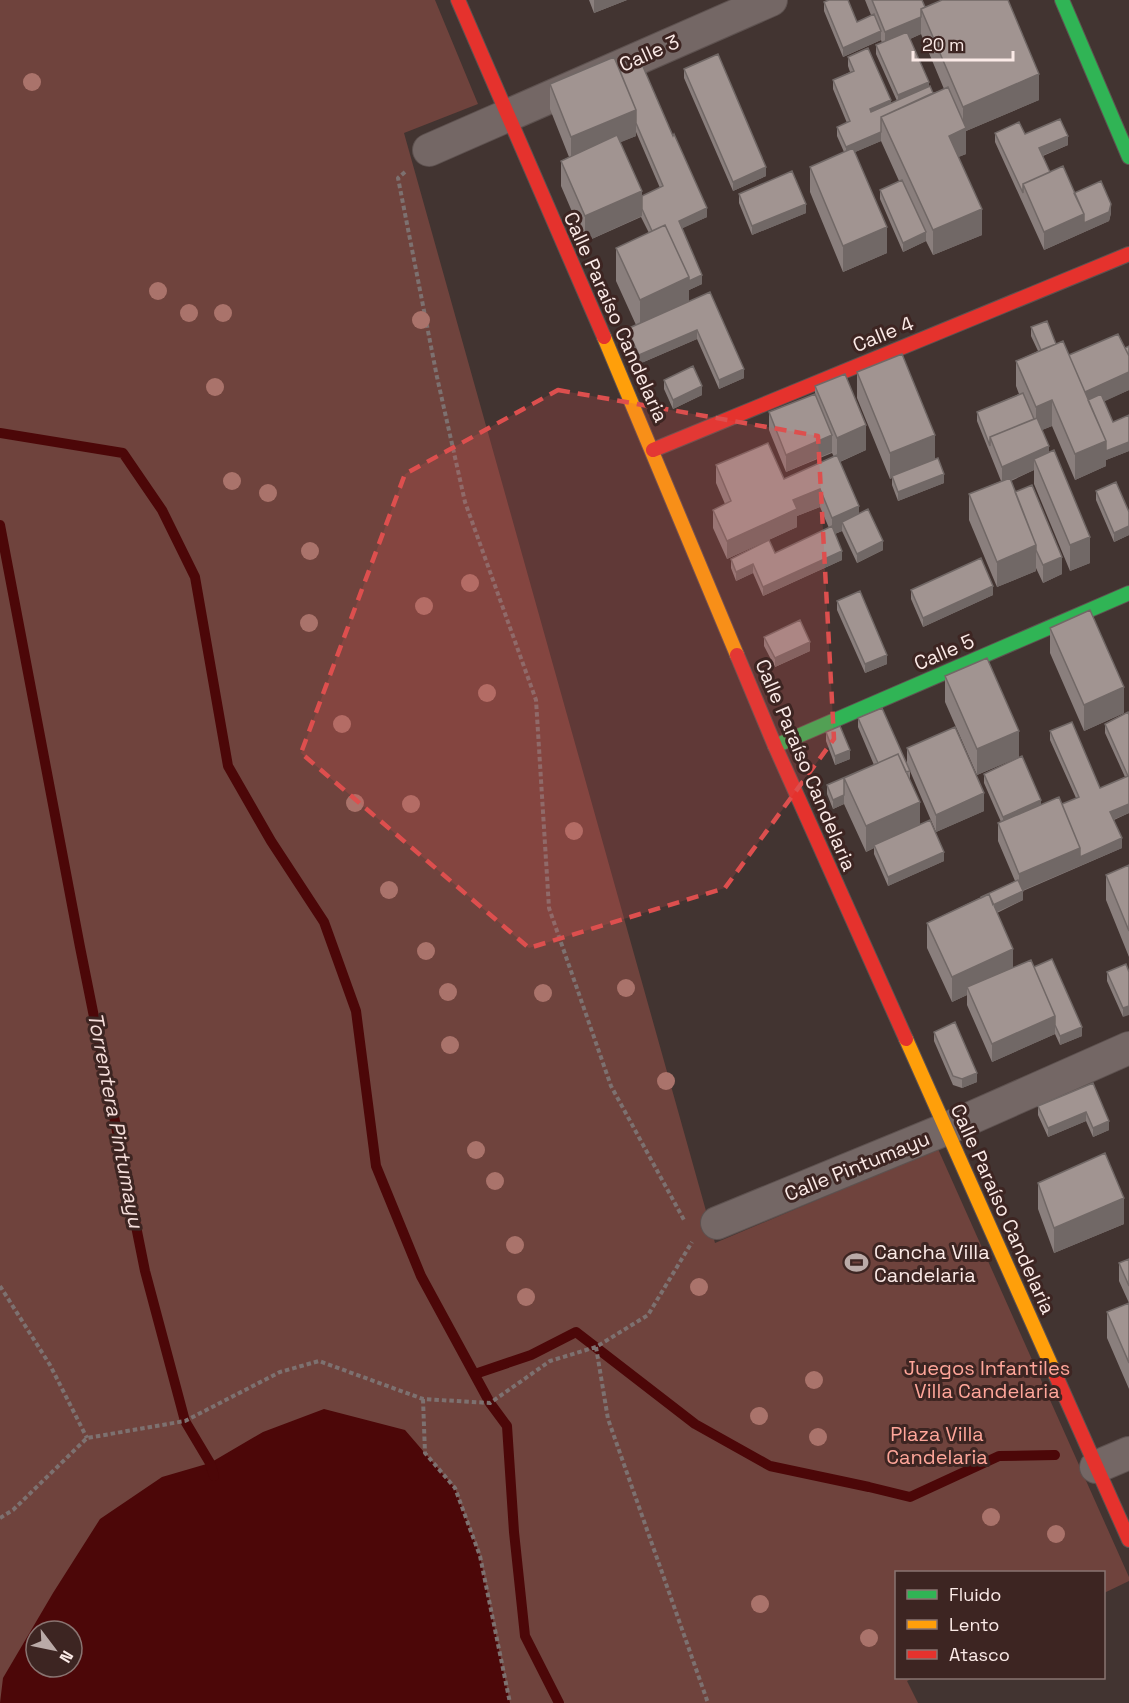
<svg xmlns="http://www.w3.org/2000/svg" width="1129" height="1703" viewBox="0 0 1129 1703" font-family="'Space Grotesk',sans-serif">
<rect width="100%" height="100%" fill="#423431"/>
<path fill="#6f433d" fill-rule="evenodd" d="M0,0H435L478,104L404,133L715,1243L938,1149L1129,1577V1581L1104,1593V1572H896V1678H913L907,1681L918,1703H0ZM36,1631H72V1667H36Z"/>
<path fill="#4c0708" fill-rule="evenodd" d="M324,1409L405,1430L455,1488L480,1556L510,1703H0L3,1678L53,1593L100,1519L162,1477L210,1463L263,1432ZM36,1631H72V1667H36Z"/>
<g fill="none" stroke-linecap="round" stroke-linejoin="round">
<path stroke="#4c0708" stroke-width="10" d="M0,433L123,453L162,510L195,577L228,766L271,841L324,922L356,1011L376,1166L421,1276L490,1403L507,1426L514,1532L525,1636L559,1703
M0,525L80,947L145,1271L185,1421L210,1463L214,1476
M475,1374L531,1355L576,1332L695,1424L770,1466L869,1487L910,1497L999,1456L1055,1455"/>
<defs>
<path id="street" d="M429,150L771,0
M717,1223L946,1129L1129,1048
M1096,1467L1129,1453"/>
<path id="fast" d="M1062,0L1129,157
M775,746L1129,593"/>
<path id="slow" d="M604,337L737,655
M906,1039L1056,1376"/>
<path id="jam" d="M458,0L604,337
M653,450L1129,254
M737,655L775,746L906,1039
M1056,1376L1129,1540"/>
</defs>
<use href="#street" stroke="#5e5250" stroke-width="34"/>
<use href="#fast" stroke="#5e5250" stroke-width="16"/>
<use href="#slow" stroke="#5e5250" stroke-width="16"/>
<use href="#jam" stroke="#5e5250" stroke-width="16"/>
<path stroke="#7d7170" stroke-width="4" stroke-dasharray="4.5 3" stroke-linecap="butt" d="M405,172L398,178L437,377L465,502L536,700L549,908L611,1086L684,1220
M0,1286L50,1365L87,1438
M596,1347L608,1419L708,1703
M423,1399L425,1453L455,1488L480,1556L510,1703
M0,1518L13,1510L87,1438L185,1421L280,1372L319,1361L423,1399L490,1403L550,1361L596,1347L648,1315L692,1242"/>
<use href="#street" stroke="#746765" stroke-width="32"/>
<use href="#fast" stroke="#30b455" stroke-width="14"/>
<use href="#slow" stroke="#ff9f0a" stroke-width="14"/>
<use href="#jam" stroke="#e5322d" stroke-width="14"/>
</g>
<g fill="#aa736b">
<circle cx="32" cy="82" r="9"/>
<circle cx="158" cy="291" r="9"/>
<circle cx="189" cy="313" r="9"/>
<circle cx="223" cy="313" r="9"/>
<circle cx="421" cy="320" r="9"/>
<circle cx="215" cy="387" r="9"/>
<circle cx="232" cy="481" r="9"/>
<circle cx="268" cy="493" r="9"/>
<circle cx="310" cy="551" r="9"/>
<circle cx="470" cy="583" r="9"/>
<circle cx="424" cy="606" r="9"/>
<circle cx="309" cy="623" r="9"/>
<circle cx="487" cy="693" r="9"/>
<circle cx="342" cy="724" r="9"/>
<circle cx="355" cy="803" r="9"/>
<circle cx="411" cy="804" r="9"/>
<circle cx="574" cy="831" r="9"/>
<circle cx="389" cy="890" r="9"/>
<circle cx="426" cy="951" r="9"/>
<circle cx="626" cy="988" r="9"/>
<circle cx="448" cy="992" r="9"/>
<circle cx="543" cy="993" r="9"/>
<circle cx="450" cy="1045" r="9"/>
<circle cx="666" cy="1081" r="9"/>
<circle cx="476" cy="1150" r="9"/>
<circle cx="495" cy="1181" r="9"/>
<circle cx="515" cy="1245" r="9"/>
<circle cx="699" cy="1287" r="9"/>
<circle cx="526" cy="1297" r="9"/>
<circle cx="814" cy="1380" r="9"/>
<circle cx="759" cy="1416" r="9"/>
<circle cx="818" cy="1437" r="9"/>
<circle cx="991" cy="1517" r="9"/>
<circle cx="1056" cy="1534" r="9"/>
<circle cx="760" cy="1604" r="9"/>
<circle cx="869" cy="1638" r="9"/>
</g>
<path fill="#8a7f7d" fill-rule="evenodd" d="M589,0H627L594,13Z
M865,0H922L925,7L1039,100L966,131V154L958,157L982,235L933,255L926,241L903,252L880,199V190L899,181L881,141L855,152L887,253L843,272L810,192V167L844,152L837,136V127L847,123L833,89V80L850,72L848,66V57L891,104L897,101L876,54V45L882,43L881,40L843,57L824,11V2L857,22L871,15ZM921,34L944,89L933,93L929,87L910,39Z
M684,69L766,176L733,191L684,78Z
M620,71L707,217L682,228L702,284L689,290V301L744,378L719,389L697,339L639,364L627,338V329L636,325L616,281V248L649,233L641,217L585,242L561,186V161L569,157L550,109V84ZM636,132L660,188L642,196L620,142L636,136Z
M995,133L1025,134L1068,145L1043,156L1050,172L1074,193L1111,213L1109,221L1044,250L995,142Z
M739,194L806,213L752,235L739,203Z
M1031,327L1056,344L1069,355L1125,348L1129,346V390L1104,401L1113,422L1129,415V451L1106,460V466L1075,480L1052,426L1042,430L1049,452L1090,563L1070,571L1034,484V470L1011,481L1015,492L1062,574L1043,583L1036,568V571L997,587L969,520V494L1001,481L977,421V412L1019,394L1016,386V361L1038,351L1031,336Z
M857,372L935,459L944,483L898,501L892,485V478L890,479L857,398Z
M664,380L702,395L673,409L664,389Z
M815,386L866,450L840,462L859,514L883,550L857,563L842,531L835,534L842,560L763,596L753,573L736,581L731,568V559L775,553L829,528L820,507L797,516V527L727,559L713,528V510L725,504L716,483V465L784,479L834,457L832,453L786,472L769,430V412L815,394Z
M1096,491L1129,512V535L1114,542L1096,500Z
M911,590L993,595L923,627L911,599Z
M837,601L887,664L865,673L837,610Z
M1050,628L1124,713L1084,731L1050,653Z
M764,637L810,651L775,667L764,646Z
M945,676L1019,757L977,775L945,702Z
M1129,715V813L1114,820L1122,848L1023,891V900L997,913L1013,967H1034L1082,1036L1060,1045L1055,1034L992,1062L967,1005V995L952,1002L927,948V923L1015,881L998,841V823L1001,822L984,783V774L1041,804H1062L1076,798L1050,740V731L1100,788L1125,777L1105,733V724Z
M858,718L907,765V748L984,811L936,832L910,771V780L920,824L944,861L888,886L874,854V848L866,852L844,804L833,809L827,794V785L874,765L858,727Z
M826,732L850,759L835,765L826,741Z
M1129,865V957L1106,900V875Z
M1126,964L1123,1017L1107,981V972Z
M934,1032L977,1082L962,1088L953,1085L934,1041Z
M1093,1083L1109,1130L1093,1137L1086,1121L1048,1137L1038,1115V1106Z
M1038,1183L1124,1224L1054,1253L1038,1209Z
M1129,1259V1389L1107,1338V1312L1129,1303L1119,1281V1263Z"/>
<path fill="#716866" d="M594,0H627L594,13Z
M921,17V34L885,50V32Z
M881,31V40L843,57V48Z
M1039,74V100L966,131V154L949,161V136L963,129V107Z
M929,82V91L898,104V95Z
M891,100V109L870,118V109Z
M636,110V136L571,163V137Z
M881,132V141L846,156V147Z
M1068,136V145L1039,157V148Z
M766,167V176L733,191V182Z
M642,191V216L585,242V216Z
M806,204V213L752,235V226Z
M1111,204V213L1109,221L1044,250V232L1084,214Z
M707,208V217L679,230V221Z
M982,209V235L933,255V230Z
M887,227V253L843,272V246Z
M926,232V241L903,252V243Z
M702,275V284L689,290V310L640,333V300L689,277Z
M697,330V339L639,364V355Z
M744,369V378L719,389V380Z
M1129,372V390L1086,410L1082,393Z
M702,386V395L673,409V400Z
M1052,400V426L1037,432L1036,427V407Z
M866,425V450L837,463V438Z
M832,435V452L786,472V455Z
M935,435V460L892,476V478L890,479V453Z
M1106,441L1129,442V451L1106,460V466L1075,480V454Z
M1049,446V464L1034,459V470L1002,484V467Z
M944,474V483L898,501V492Z
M820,489V507L797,516V527L727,559V541L793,500Z
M859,506V523L842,522V531L832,535V518Z
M1129,526V535L1114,542V533Z
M1090,537V563L1070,571V545Z
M883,541V550L857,563V554Z
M1036,545V571L997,587V562Z
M842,551V560L763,596V587Z
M1062,557V574L1043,583V565Z
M753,564V573L736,581V572Z
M993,586V595L923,627V618Z
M810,642V651L775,667V658Z
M887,655V664L865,673V664Z
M1124,687V713L1084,731V705Z
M1019,731V757L977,775V749Z
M850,750V759L835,765V756Z
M984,793V811L936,832V815Z
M844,795V804L833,809V800Z
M1041,800V809L1003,826V817Z
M920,802V827L874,845V848L866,852V826Z
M1129,804V813L1110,821V812Z
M1122,838V848L1019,892V874L1080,848Z
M944,852V861L888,886V877Z
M1023,891V900L986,917V908Z
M1013,949V974L967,987V995L952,1002V977Z
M1129,1006V1015L1123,1017V1008Z
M1055,1016V1034L992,1062V1044Z
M1082,1027V1036L1060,1045V1036Z
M977,1073V1082L962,1088V1079Z
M1086,1112V1121L1048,1137V1128Z
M1109,1121V1130L1093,1137V1128Z
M1124,1198V1224L1054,1253V1228Z"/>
<path fill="#a19491" stroke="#716866" stroke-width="1.5" d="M829,0H848L857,22L874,14L881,31L843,48L824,2Z
M872,0H922L925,7L921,9V17L885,32Z
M942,0H1008L1039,74L963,107L921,9Z
M907,32L929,82L898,95L876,45Z
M868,48L891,100L870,109L871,112L930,86L933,93L881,117V132L846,147L837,127L850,121L833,80L854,71L848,57Z
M718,54L766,167L733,182L684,69Z
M614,57L636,110L571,137L550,84Z
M641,62L673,136L674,134L707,208L679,221L702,275L689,281V277L665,225L652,231L642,209V196L663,186L636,123V110L620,71Z
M948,87L966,128L949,136L982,209L933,230L881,117Z
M1060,119L1068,136L1039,148L1050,172L1023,184V193L995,133L1019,122L1025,134Z
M617,135L642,191L585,216L561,161Z
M853,148L887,227L843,246L810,167Z
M1063,166L1084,214L1044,232L1023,184Z
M792,171L806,204L752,226L739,194Z
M902,180L926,232L903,243L880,190Z
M1101,181L1111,204L1109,212L1084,223V214L1074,193Z
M665,225L689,277L640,300L616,248Z
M710,292L744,369L719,380L697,330L639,355L627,329Z
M1047,321L1056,344L1041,350L1031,327Z
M1118,334L1129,356V372L1085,392L1069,355Z
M1063,341L1106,441L1075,454L1052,400L1036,407L1016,361Z
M1129,346V356L1125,348Z
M902,354L935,435L890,453L857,372Z
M693,366L702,386L673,400L664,380Z
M845,374L866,425L837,438L815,386Z
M1023,393L1034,419L990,437V446L977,412Z
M815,394L832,435L786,455L769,412Z
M1101,394L1113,422L1129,415V442L1106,451V441L1088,400Z
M1037,418L1049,446L1002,467L990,437Z
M768,443L784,479L837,455L859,506L832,518L820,489L793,500L797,509L727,541L713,510L731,501L716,465Z
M1054,450L1090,537L1070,545L1034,459Z
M938,458L944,474L898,492L892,476Z
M1010,478L1036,545L997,562L969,494Z
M1116,482L1129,512V526L1114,533L1096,491Z
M1032,485L1062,557L1043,565L1036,550V545L1015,492Z
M868,509L883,541L857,554L842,522Z
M832,526L842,551L763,587L753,564L736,572L731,559L769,540L775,553Z
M981,558L993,586L923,618L911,590Z
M860,591L887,655L865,664L837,601Z
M1090,610L1124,687L1084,705L1050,628Z
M800,620L810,642L775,658L764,637Z
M987,658L1019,731L977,749L945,676Z
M882,708L910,771L906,772L898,754L844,778V795L833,800L827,785L878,763L858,718Z
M1128,712L1129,715V804L1110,812L1122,838L1080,857V848L1062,804L1079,797L1050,731L1072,722L1100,788L1128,776L1105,724Z
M840,726L850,750L835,756L826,732Z
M955,727L984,793L936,815L907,748Z
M898,754L920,802L866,826L844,778Z
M1022,756L1041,800L1003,817L984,774Z
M1059,797L1080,848L1019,874L998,823Z
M930,820L944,852L888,877L874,845Z
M1129,865V931L1106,875Z
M1018,880L1023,891L993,905L989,894L981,898V897Z
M989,894L1013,949L952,977L927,923Z
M1052,959L1082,1027L1060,1036L1055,1025V1016L1034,967Z
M1031,960L1055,1016L992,1044L967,987Z
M1126,964L1129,972V1006L1123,1008L1107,972Z
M955,1022L977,1073L962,1079L953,1076L934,1032Z
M1093,1083L1109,1121L1093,1128L1086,1112L1048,1128L1038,1106Z
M1105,1153L1124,1198L1054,1228L1038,1183Z
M1129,1259V1286L1119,1263Z
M1129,1303V1363L1107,1312Z"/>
<path fill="#dd4f4e" fill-opacity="0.2" stroke="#dd4f4e" stroke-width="4.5" stroke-dasharray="12 8" stroke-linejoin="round" d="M558,390L818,436L834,739L725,888L529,948L301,753L405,474Z"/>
<defs>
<symbol id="stadium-bare" viewBox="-9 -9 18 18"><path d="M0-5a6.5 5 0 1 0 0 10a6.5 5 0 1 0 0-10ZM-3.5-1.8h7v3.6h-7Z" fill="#baaaa7" stroke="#3d2522" stroke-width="2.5" paint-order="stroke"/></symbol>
</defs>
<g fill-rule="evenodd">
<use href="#stadium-bare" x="840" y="1246" width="33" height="33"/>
</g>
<g text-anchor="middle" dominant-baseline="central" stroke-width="6" stroke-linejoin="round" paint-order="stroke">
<g font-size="20" fill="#fbeae7" stroke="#3d2522">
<text transform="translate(649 53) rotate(-24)">Calle 3</text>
<text transform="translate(616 317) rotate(66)">Calle Paraíso Candelaria</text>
<text transform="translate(883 334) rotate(-22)">Calle 4</text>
<text transform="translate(944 652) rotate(-23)">Calle 5</text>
<text transform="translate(806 765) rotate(67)">Calle Paraíso Candelaria</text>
<text transform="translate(857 1166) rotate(-22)">Calle Pintumayu</text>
<text transform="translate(1003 1209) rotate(66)">Calle Paraíso Candelaria</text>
</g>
<g font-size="20" fill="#fbeae7" stroke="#3d2522" text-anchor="start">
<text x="874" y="1252">Cancha Villa<tspan x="874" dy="23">Candelaria</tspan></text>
</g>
<g font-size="20" fill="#ffa69a" stroke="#3d2522">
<text x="987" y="1368">Juegos Infantiles<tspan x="987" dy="23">Villa Candelaria</tspan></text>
<text x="937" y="1434">Plaza Villa<tspan x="937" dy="23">Candelaria</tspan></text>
</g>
<g font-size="21" font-style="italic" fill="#f5ddda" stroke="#3d2522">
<text transform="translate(116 1120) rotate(79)">Torrentera Pintumayu</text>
</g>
</g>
<rect x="895" y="1571" width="210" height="108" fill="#3d2522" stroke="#897471" stroke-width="1.5"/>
<rect x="907" y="1590" width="30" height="9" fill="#30b455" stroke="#897471" stroke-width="1.5"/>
<text x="949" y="1601" font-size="18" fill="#fbeae7">Fluido</text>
<rect x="907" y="1620" width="30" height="9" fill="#ff9f0a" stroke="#897471" stroke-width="1.5"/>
<text x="949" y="1631" font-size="18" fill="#fbeae7">Lento</text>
<rect x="907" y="1650" width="30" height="9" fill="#e5322d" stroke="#897471" stroke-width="1.5"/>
<text x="949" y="1661" font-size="18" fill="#fbeae7">Atasco</text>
<g transform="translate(54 1649) rotate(122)"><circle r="28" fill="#3d2522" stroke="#897471" stroke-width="1.5"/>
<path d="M0-4.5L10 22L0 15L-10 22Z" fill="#baaaa7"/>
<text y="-9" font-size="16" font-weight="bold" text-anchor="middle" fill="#fbeae7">N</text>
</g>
<path d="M913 51v9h100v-9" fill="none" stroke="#fbeae7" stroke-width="3"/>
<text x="922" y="51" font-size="18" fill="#fbeae7" stroke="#3d2522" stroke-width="4.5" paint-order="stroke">20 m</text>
</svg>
